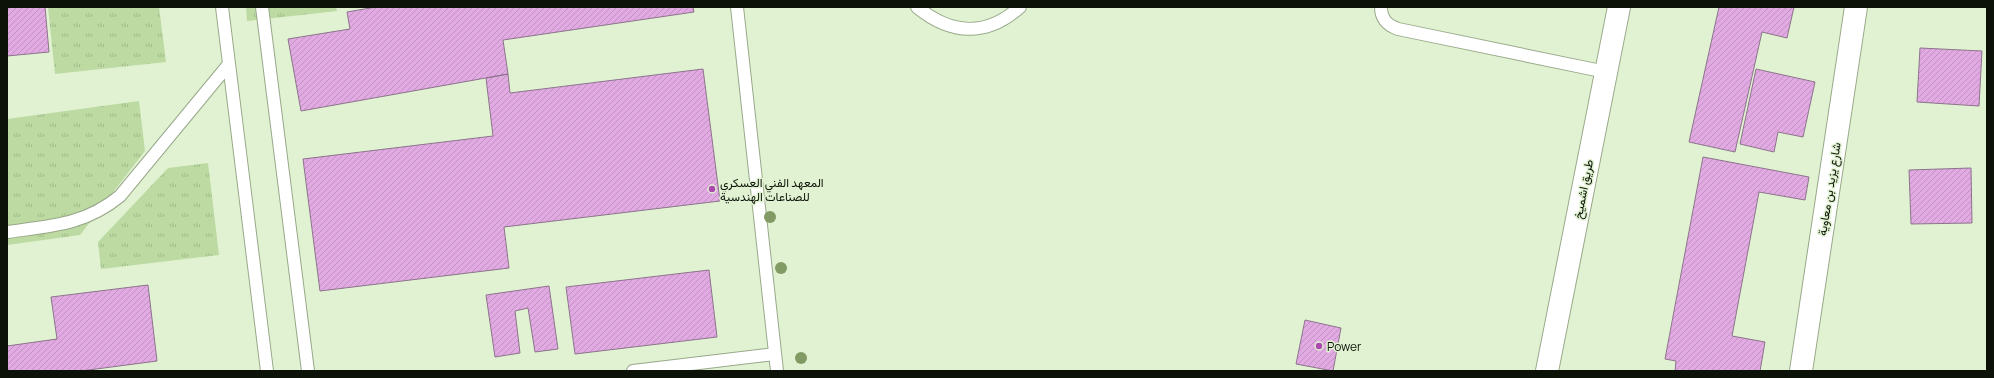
<svg xmlns="http://www.w3.org/2000/svg" width="1994" height="378" viewBox="0 0 1994 378" font-family="Manrope,Vazirmatn,sans-serif">
<defs>
<pattern id="grass-tufts" width="24" height="20" patternUnits="userSpaceOnUse"><rect width="24" height="20" fill="#bcdaa1"/><path d="M3 7l-1-3M5 7V3M7 7l1-3M15 17l-1-3M17 17v-4M19 17l1-3" fill="none" stroke="#a0ba89"/></pattern>
<pattern id="building-hatch" width="6" height="6" patternUnits="userSpaceOnUse"><rect width="6" height="6" fill="#e2aae2"/><path d="M-1 1l2-2M0 6l6-6M5 7l2-2" fill="none" stroke="#c191c0"/></pattern>
</defs>
<rect width="100%" height="100%" fill="#e1f2d2"/>
<path fill="url(#grass-tufts)" d="M48,7H159L166,62L55,74Z
M246,7H336L337,11L247,21Z
M139,101L145,151L80,235L7,245V119Z
M208,163L219,255L101,269L98,242L168,168Z"/>
<path fill="url(#building-hatch)" stroke="#8c748c" d="M7,7H45L49,52L7,56Z
M376,7H693L694,12L503,40L508,74L301,111L288,39L350,29L347,12Z
M1719,7H1794L1787,38L1762,32L1735,152L1689,142Z
M1920,48L1982,51L1979,106L1917,102Z
M703,69L720,201L504,227L509,268L320,291L303,159L493,136L486,78L508,74L510,93Z
M1756,69L1815,82L1803,137L1778,132L1774,152L1740,144Z
M1703,157L1809,177L1805,200L1759,192L1732,336L1765,342L1760,371H1675L1676,361L1665,359Z
M1971,168L1972,223L1911,224L1909,170Z
M709,270L717,337L575,354L566,287Z
M148,285L157,361L81,371H7V346L57,339L51,297Z
M549,286L558,349L535,352L528,308L515,311L520,353L495,357L486,295Z
M1305,320L1341,328L1333,371L1296,364Z"/>
<g fill="none" stroke-linecap="round" stroke-linejoin="round">
<defs>
<path id="service" d="M222,7L267,371
M262,7L308,371
M737,7L777,371
M917,7C951,35 987,37 1020,7
M1381,7C1381,19 1387,25 1398,29L1606,72
M7,232C50,226 85,225 120,196L229,64
M633,371L775,354"/>
<path id="minor" d="M1801,371L1856,7"/>
<path id="trunk" d="M1547,371L1619,7"/>
</defs>
<use href="#service" stroke="#98a88a" stroke-width="14"/>
<use href="#minor" stroke="#98a88a" stroke-width="24"/>
<use href="#trunk" stroke="#98a88a" stroke-width="24"/>
<use href="#service" stroke="#fff" stroke-width="12"/>
<use href="#minor" stroke="#fff" stroke-width="22"/>
<use href="#trunk" stroke="#fff" stroke-width="22"/>
</g>
<g fill="#829a64">
<circle cx="770" cy="217" r="6"/>
<circle cx="781" cy="268" r="6"/>
<circle cx="801" cy="358" r="6"/>
</g>
<g fill="#ac49af" stroke="#e1f2d2" stroke-width="1.5">
<circle cx="712" cy="189" r="4"/>
<circle cx="1319" cy="346" r="4"/>
</g>
<g text-anchor="middle" dominant-baseline="central" stroke-width="3" stroke-linejoin="round" paint-order="stroke">
<g font-size="12" fill="#0c1207" stroke="#e1f2d2" text-anchor="start">
<text x="720" y="182">المعهد الفني العسكري<tspan x="720" dy="14">للصناعات الهندسية</tspan></text>
<text x="1327" y="346">Power</text>
</g>
<g font-size="12" fill="#0c1207" stroke="#e1f2d2">
<text transform="translate(1583 189) rotate(-79)">طريق اشميخ</text>
<text transform="translate(1829 189) rotate(-81)">شارع يزيد بن معاوية</text>
</g>
</g>
<rect width="1994" height="378" fill="none" stroke="#0c1207" stroke-width="16"/>
</svg>
